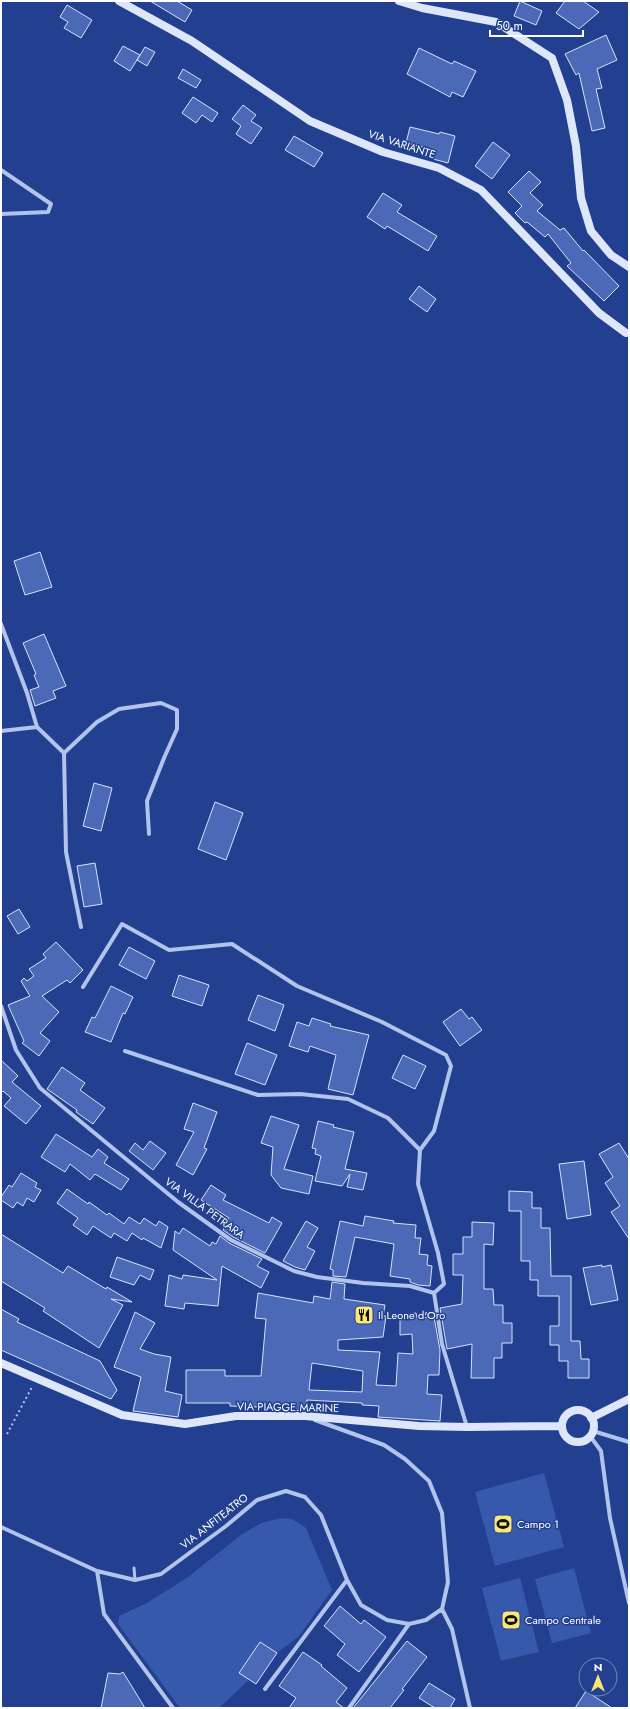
<svg xmlns="http://www.w3.org/2000/svg" width="630" height="1709" viewBox="0 0 630 1709" font-family="Jost,sans-serif">
<rect width="100%" height="100%" fill="#22408f"/>
<path fill="#3659ac" d="M544,1473L564,1547L495,1566L475,1492Z
M281,1518L292,1519L306,1528L332,1590L299,1636L277,1653L219,1708H180L118,1624L119,1616L147,1603L188,1577L241,1535L261,1523Z
M574,1568L591,1633L552,1643L535,1579Z
M520,1578L539,1652L501,1661L482,1588Z"/>
<path fill="#4b69b6" stroke="#d8e1f9" fill-rule="evenodd" d="M150,1H177L192,10L185,22Z
M520,1L542,11L536,25L514,16Z
M565,1H583L599,12L579,29L556,13Z
M67,5L92,20L81,38L64,28L68,22L60,17Z
M606,35L617,60L597,69L602,88L596,89L605,128L592,131L579,73L576,75L565,54Z
M123,46L140,55L130,71L114,61Z
M145,47L155,52L147,66L137,60Z
M419,48L452,64L454,61L476,71L463,97L452,92L450,97L407,74Z
M183,69L201,80L196,88L178,78Z
M193,97L218,113L212,122L202,115L196,123L182,113Z
M243,105L256,115L251,121L262,128L251,144L236,134L241,126L232,119Z
M410,127L439,134L440,132L455,136L448,163L433,159L435,150L406,143Z
M294,136L323,153L314,167L285,150Z
M493,142L510,155L492,179L475,166Z
M529,171L541,182L530,193L543,205L537,211L560,230L564,228L583,251L584,250L619,286L604,301L567,266L571,263L548,234L545,237L527,222L525,223L515,213L522,206L508,192Z
M383,193L402,205L397,212L437,236L428,251L387,226L385,229L367,217Z
M419,286L436,299L427,312L409,299Z
M40,552L52,587L25,595L14,561Z
M44,634L66,686L53,691L56,698L35,706L30,690L39,687L34,675L36,674L23,643Z
M94,783L112,788L101,831L83,826Z
M215,802L243,813L226,860L198,849Z
M95,863L102,904L84,907L77,866Z
M19,909L30,927L18,934L7,916Z
M56,942L83,970L70,983L67,980L42,996L59,1012L40,1033L50,1041L39,1056L22,1043L24,1041L8,1005L30,996L21,981L24,978L27,981L34,976L29,969L46,958L43,954Z
M129,947L155,961L146,979L119,965Z
M179,975L209,985L202,1006L172,996Z
M111,986L133,997L125,1014L123,1013L111,1042L85,1032L92,1017L95,1018Z
M258,995L284,1005L275,1031L248,1020Z
M461,1009L469,1019L472,1017L482,1030L460,1046L443,1022Z
M312,1018L331,1024L330,1026L369,1035L353,1095L328,1089L336,1055L310,1046L308,1052L289,1046L297,1022L309,1026Z
M247,1043L277,1055L265,1085L235,1074Z
M403,1055L426,1066L415,1089L392,1078Z
M1,1060L18,1076L12,1082L41,1106L26,1124L4,1106L11,1098L3,1091L1,1093Z
M62,1067L85,1083L80,1090L105,1108L93,1124L76,1112L77,1110L47,1089Z
M193,1103L217,1112L204,1148L207,1149L193,1175L176,1165L194,1132L184,1129Z
M271,1116L299,1125L284,1169L313,1176L309,1194L281,1188L271,1175L273,1147L261,1143Z
M318,1121L334,1125L333,1127L354,1132L345,1169L367,1173L363,1190L347,1187L350,1174L342,1186L315,1181L321,1156L315,1154L316,1149L312,1148Z
M56,1134L92,1157L98,1149L108,1157L104,1163L129,1179L121,1190L95,1174L90,1180L70,1164L65,1172L41,1157Z
M150,1141L166,1153L153,1170L129,1151L135,1143L143,1150Z
M619,1143L629,1159V1239L611,1212L620,1206L605,1183L613,1177L599,1154Z
M584,1161L591,1215L567,1219L559,1164Z
M21,1173L37,1183L35,1187L41,1190L34,1202L27,1198L23,1206L17,1202L13,1208L1,1200V1197L9,1185L12,1187Z
M211,1185L226,1195L223,1200L269,1223L272,1217L282,1223L265,1253L233,1237L223,1230L229,1218L201,1200Z
M67,1189L88,1204L89,1202L107,1215L109,1213L124,1224L129,1217L140,1224L144,1218L156,1226L159,1221L168,1227L161,1248L143,1238L142,1240L132,1233L127,1241L114,1233L111,1238L93,1226L87,1235L73,1225L78,1218L57,1203Z
M509,1191L532,1192V1208H541V1228H550L551,1276H571V1341H580L581,1359H589V1378H568V1361H559V1345H550V1326H559V1296H538V1280H530V1261H521V1211H509Z
M365,1216L394,1221L393,1223L416,1225L415,1238H421L419,1254L428,1255L427,1265L432,1266L430,1286L418,1285L410,1282V1279L390,1276L394,1244L355,1237L346,1277L333,1276V1270L330,1269L340,1221L363,1226Z
M306,1221L318,1228L307,1247L315,1251L305,1270L295,1267L283,1261Z
M472,1222L494,1223L493,1245L484,1244V1289H493L494,1305H503V1323H512V1343H502V1358H494V1378H471L472,1344L447,1349L440,1308L462,1304L463,1275H453V1254H463V1237H472Z
M183,1228L210,1246L212,1242L216,1244L220,1236L229,1243L262,1259L257,1266L269,1272L261,1288L222,1266L218,1306L185,1303L184,1309L165,1306L169,1275L182,1279L183,1275L217,1280L173,1250L175,1231L179,1234Z
M1,1234L63,1273L68,1266L106,1289L107,1287L132,1302L111,1299L123,1305L99,1348L43,1311L45,1308L1,1281Z
M117,1257L154,1270L150,1280L140,1275L134,1285L110,1277Z
M602,1265V1267L611,1265L618,1300L591,1305L583,1268Z
M332,1282L345,1284L344,1299L385,1305L383,1316H386L383,1337L338,1340V1350L380,1352L376,1385L396,1386L398,1353L413,1354L412,1334L400,1335V1315L416,1313L417,1318L434,1317L440,1350L439,1375H428L427,1394L442,1395L440,1421L378,1417L379,1406L362,1405V1403L307,1400L306,1411L290,1410L257,1407L230,1406V1403H186V1370H225V1376H261L266,1319L255,1318L258,1293L313,1303L314,1296L330,1299ZM312,1363L363,1371L362,1392L309,1390Z
M1,1309L19,1319L17,1322L100,1361L117,1390L111,1399L1,1350Z
M135,1312L155,1323L140,1349L154,1354L171,1357L165,1391L182,1395L178,1417L133,1411L141,1377L114,1367Z
M340,1606L361,1624L364,1620L386,1637L359,1672L337,1655L345,1644L324,1626Z
M407,1641L427,1657L402,1689L404,1690L390,1708H353Z
M260,1642L277,1653L256,1684L239,1673Z
M303,1652L322,1665L321,1666L347,1688L336,1702L344,1708H289L296,1698L279,1686Z
M123,1672L145,1708H101L108,1673L120,1674Z
M429,1683L455,1699L450,1708H435L419,1698Z
M586,1691L612,1708H575Z"/>
<g fill="none" stroke-linecap="round" stroke-linejoin="round">
<path stroke="#b2c3ec" stroke-width="2" stroke-dasharray="2 3" stroke-linecap="butt" d="M7,1434L32,1387"/>
<path stroke="#b2c3ec" stroke-width="3" d="M134,1568L135,1580"/>
<path stroke="#b2c3ec" stroke-width="4" d="M1,170L51,204L48,212L1,214
M1,624L27,693L37,727
M1,731L37,727L64,753L66,852L81,927
M64,753L97,722L119,709L161,703L177,710V729L164,758L147,801L149,834
M83,987L122,924L169,950L232,944L297,986L382,1022L446,1055L451,1066L434,1131L420,1150L418,1184L438,1253L444,1284L434,1293
M1,1006L16,1050L40,1088L178,1202L231,1240L294,1271L317,1277L363,1283L410,1286L434,1293L442,1344L467,1427
M125,1051L258,1095L300,1094L348,1099L388,1118L420,1150
M593,1431L629,1442
M590,1436L601,1451L610,1518L629,1603
M1,1527L97,1571L135,1580L161,1574L226,1526L257,1500L286,1491L305,1497L321,1515L347,1580L361,1605L387,1620L409,1624L426,1620L442,1609L448,1582L442,1513L429,1481L405,1459L384,1445L315,1420
M97,1571L104,1614L173,1708
M442,1609L452,1629L470,1708
M265,1689L347,1580
M349,1708L409,1624"/>
<path stroke="#dee6f9" stroke-width="8" d="M119,1L192,41L310,121L383,152L439,168L481,190L599,313L626,333H629
M399,1L422,8L496,22L552,58L567,100L576,146L581,198L591,231L611,255L629,267
M1,1363L122,1415L185,1424L236,1416H305L419,1426L467,1427L562,1426
M562 1426a16 16 0 1 1 32 0a16 16 0 1 1-32 0Z
M591,1418L629,1399"/>
</g>
<defs>
<symbol id="restaurant-square" viewBox="-11 -11 22 22"><rect x="-9" y="-9" width="18" height="18" rx="4" fill="#f8e775" stroke="#22408f"/><path d="M-5-6h1v4h1v-4h1v4h1v-4h1v5L-1.5 .5V6h-2V.5L-5-1ZM5-6V6H3V1.5H1.5Q1.5-4 5-6Z" fill="#111"/></symbol>
<symbol id="stadium-square" viewBox="-11 -11 22 22"><rect x="-9" y="-9" width="18" height="18" rx="4" fill="#f8e775" stroke="#22408f"/><path d="M0-5a6.5 5 0 1 0 0 10a6.5 5 0 1 0 0-10ZM-3.5-1.8h7v3.6h-7Z" fill="#111"/></symbol>
</defs>
<g fill-rule="evenodd">
<use href="#restaurant-square" x="353" y="1304" width="22" height="22"/>
<use href="#stadium-square" x="492" y="1513" width="22" height="22"/>
<use href="#stadium-square" x="500" y="1609" width="22" height="22"/>
</g>
<g text-anchor="middle" dominant-baseline="central" stroke-width="3" stroke-linejoin="round" paint-order="stroke">
<g font-size="11" fill="#fff" stroke="#22408f">
<text transform="translate(402 144) rotate(18)">VIA VARIANTE</text>
<text transform="translate(205 1208) rotate(36)">VIA VILLA PETRARA</text>
<text transform="translate(288 1407) rotate(1)">VIA PIAGGE MARINE</text>
<text transform="translate(214 1521) rotate(-38)">VIA ANFITEATRO</text>
</g>
<g font-size="11" fill="#fff" stroke="#22408f" text-anchor="start">
<text x="378" y="1315">Il Leone d'Oro</text>
<text x="517" y="1524">Campo 1</text>
<text x="525" y="1620">Campo Centrale</text>
</g>
</g>
<rect width="630" height="1709" fill="none" stroke="#ffffff" stroke-width="4"/>
<g transform="translate(598 1677)"><circle r="19" fill="#22408f" stroke="#7a8cbc"/>
<path d="M0-3L7 15L0 10L-7 15Z" fill="#f8e775"/>
<text y="-6" font-size="11" font-weight="bold" text-anchor="middle" fill="#ffffff">N</text>
</g>
<path d="M490 30v6h93v-6" fill="none" stroke="#ffffff" stroke-width="2"/>
<text x="496" y="30" font-size="12" fill="#ffffff" stroke="#22408f" stroke-width="3" paint-order="stroke">50 m</text>
</svg>
